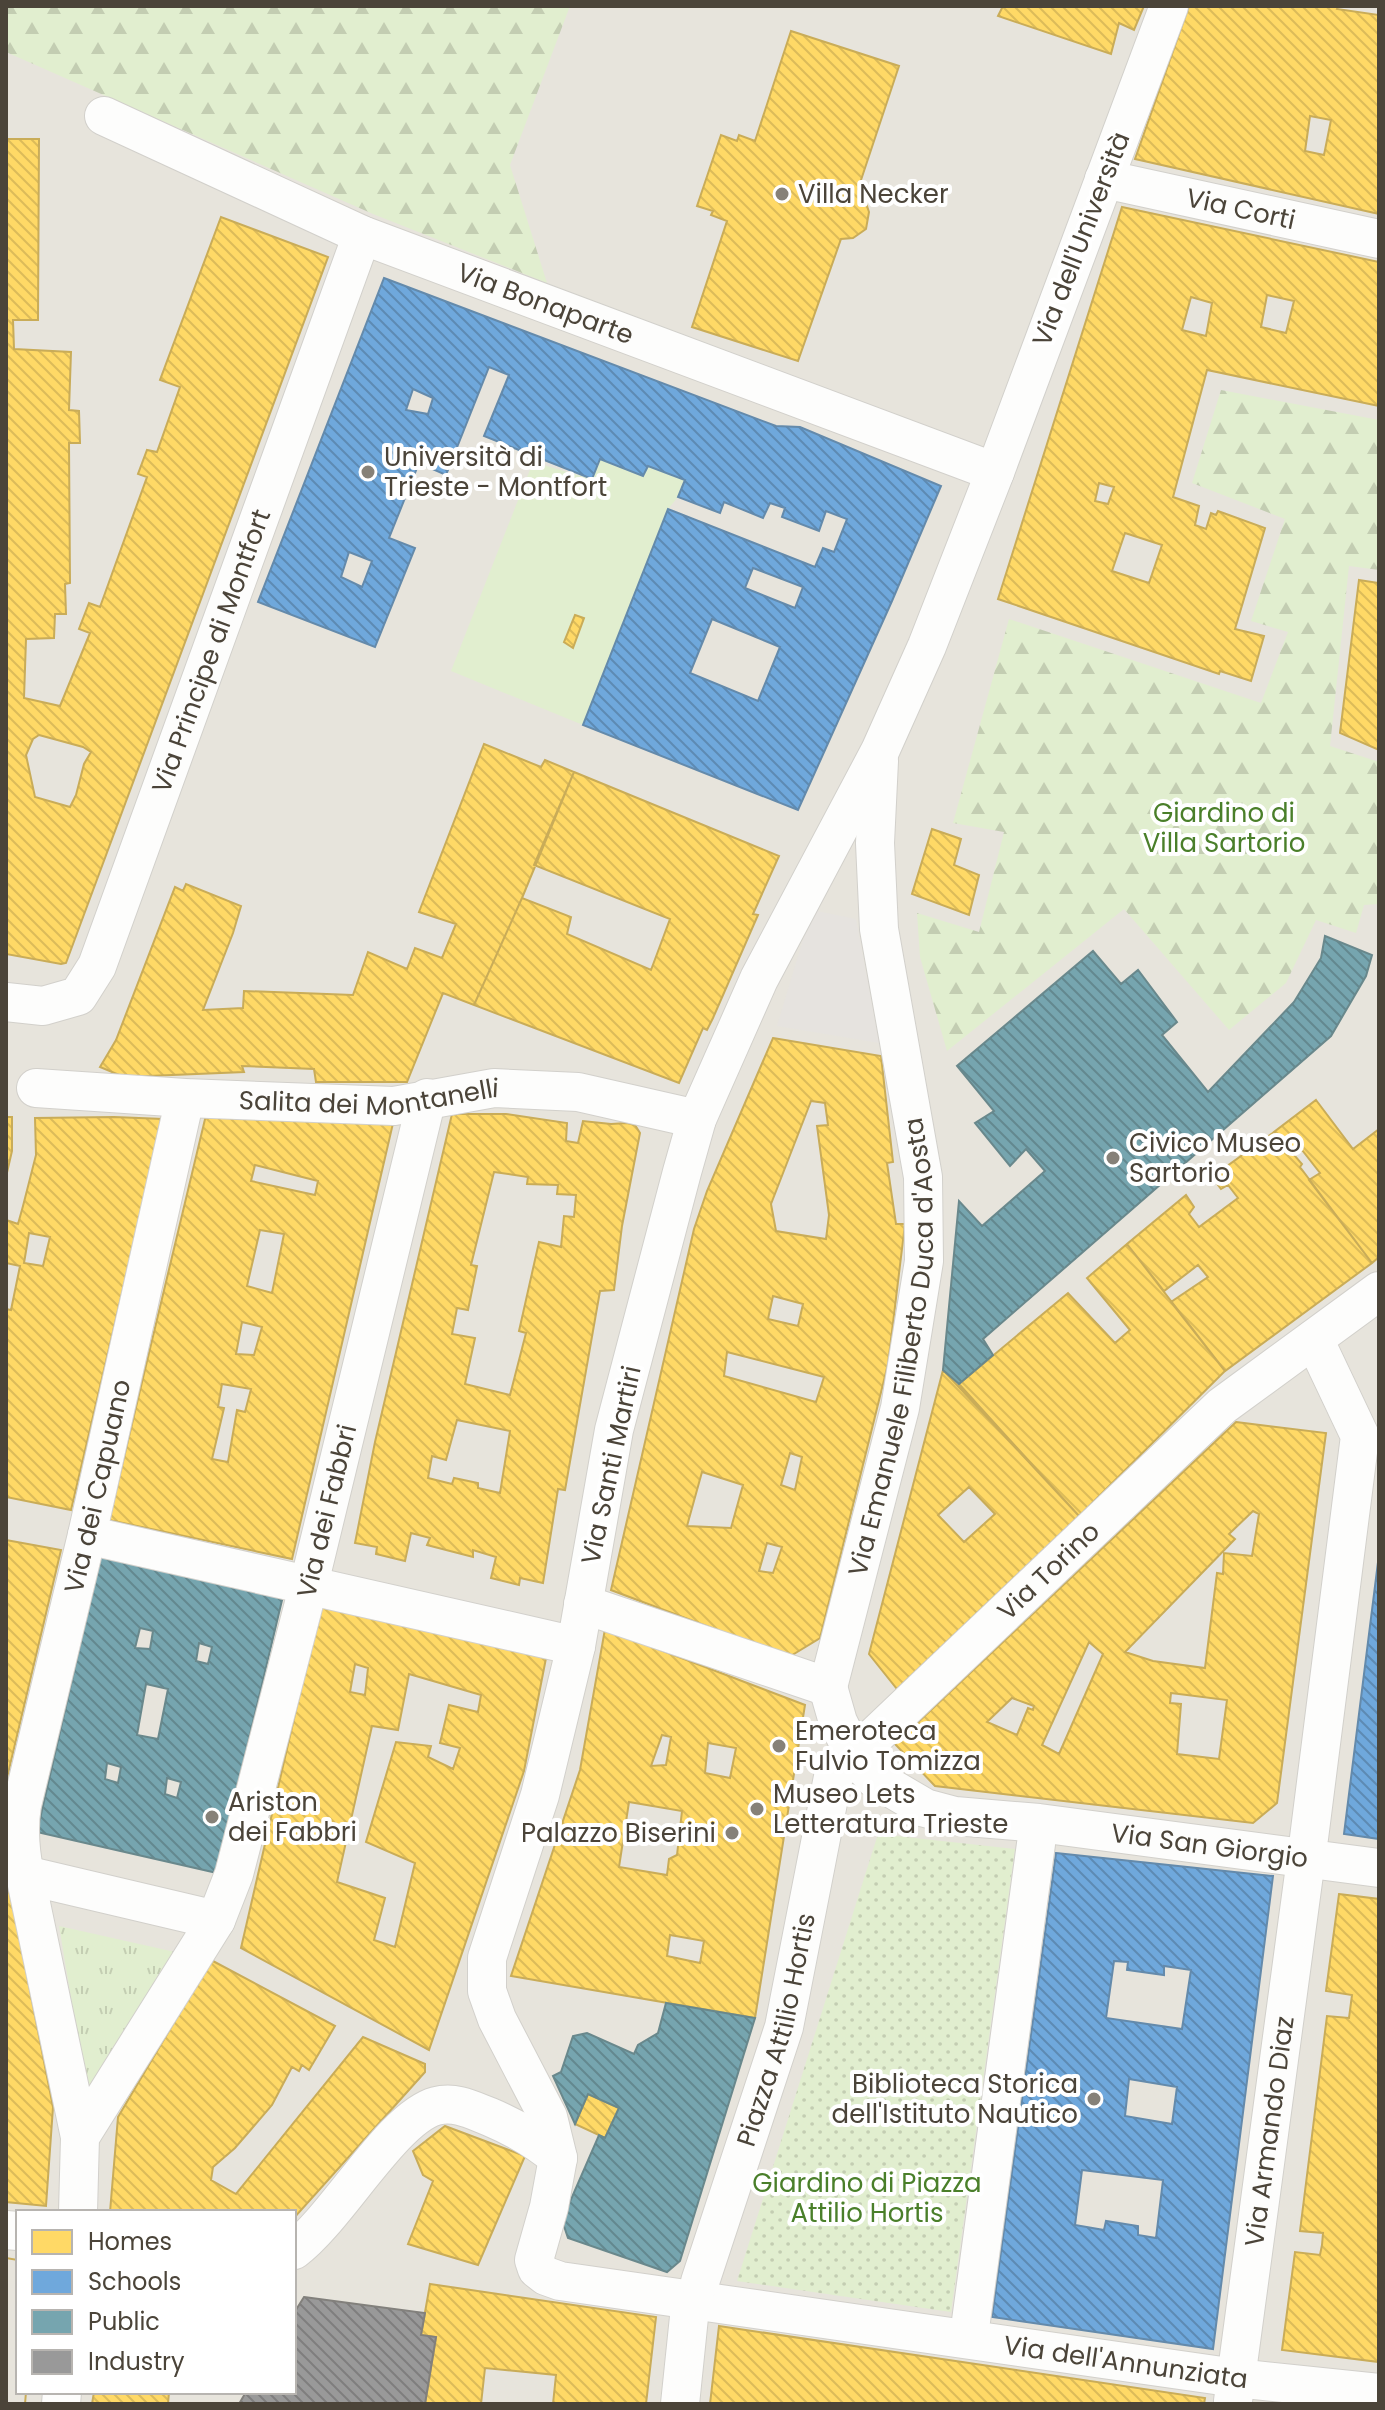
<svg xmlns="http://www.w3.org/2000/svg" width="1385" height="2410" viewBox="0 0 1385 2410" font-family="Poppins,sans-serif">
<defs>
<pattern id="grass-tufts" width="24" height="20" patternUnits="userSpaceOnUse" patternTransform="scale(2)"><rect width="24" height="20" fill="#e1eecf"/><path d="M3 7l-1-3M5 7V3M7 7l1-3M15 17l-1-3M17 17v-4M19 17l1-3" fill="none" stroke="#c3cdb2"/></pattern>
<pattern id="forest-firs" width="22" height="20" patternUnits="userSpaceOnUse" patternTransform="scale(2)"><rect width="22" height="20" fill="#e1eecf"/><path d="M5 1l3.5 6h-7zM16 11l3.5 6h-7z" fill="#c3cdb2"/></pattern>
<pattern id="park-dots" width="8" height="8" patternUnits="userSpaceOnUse" patternTransform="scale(2)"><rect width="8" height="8" fill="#e1eecf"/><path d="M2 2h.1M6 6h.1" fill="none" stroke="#c3cdb2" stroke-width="1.8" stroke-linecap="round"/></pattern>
<pattern id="homes-back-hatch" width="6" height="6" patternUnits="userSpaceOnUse" patternTransform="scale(2)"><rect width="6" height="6" fill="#ffd966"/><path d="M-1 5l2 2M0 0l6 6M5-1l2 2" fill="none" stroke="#dcbb59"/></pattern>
<pattern id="schools-back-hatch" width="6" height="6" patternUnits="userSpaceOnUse" patternTransform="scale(2)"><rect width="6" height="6" fill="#6fa8dc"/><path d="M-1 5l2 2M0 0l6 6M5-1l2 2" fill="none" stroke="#5d8ab3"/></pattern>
<pattern id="public-back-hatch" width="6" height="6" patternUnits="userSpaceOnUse" patternTransform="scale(2)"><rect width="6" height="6" fill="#76a5af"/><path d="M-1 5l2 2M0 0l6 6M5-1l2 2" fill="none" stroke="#63888f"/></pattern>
<pattern id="industry-back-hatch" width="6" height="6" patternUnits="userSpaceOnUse" patternTransform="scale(2)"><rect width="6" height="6" fill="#999"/><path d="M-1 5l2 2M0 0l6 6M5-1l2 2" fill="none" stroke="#7f7e7e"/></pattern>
</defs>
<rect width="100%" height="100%" fill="#f4f2ee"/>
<path fill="#e7e4dc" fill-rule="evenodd" d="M6,6H1379V2404H6ZM18,2212H294V2392H18Z"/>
<path fill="url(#grass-tufts)" d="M59,1926L175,1952L88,2100Z"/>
<path fill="url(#forest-firs)" d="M6,6H570L510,165L547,283L373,214L6,52Z
M1221,390L1379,420V570L1349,566L1330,746L1379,762V904L1364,905L1356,933L1316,920L1286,983L1229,1030L1124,909L947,1051L920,957L917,913L979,932L1004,832L953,823L1009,619L1261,703L1288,632L1251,621L1285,519L1192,483Z"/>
<path fill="url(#park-dots)" d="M878,1834L1015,1849L951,2312L737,2281Z"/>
<path fill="#e1eecf" d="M600,459L643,476L648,466L685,480L678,497L668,509L583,725L451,671L533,462L591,479Z"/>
<path fill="#e6e3df" d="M812,910L856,919L879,1043L777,1026Z"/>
<path fill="url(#homes-back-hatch)" stroke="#c9ac58" stroke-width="2" fill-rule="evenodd" d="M1003,6H1144L1134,30L1119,23L1111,54L998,16Z
M1189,6H1338L1337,9L1379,15V214L1135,159ZM1310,116L1331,120L1324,155L1305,151Z
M791,31L899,66L858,189L865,200L869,212L866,229L853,238L841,239L798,361L692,327L727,221L711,215L713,211L697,206L721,135L737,141L739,135L755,141Z
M6,139H39L38,320H13L14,349L71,352L69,410L79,411L80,443H69L70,583L65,584L66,614H55L54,638L26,639L24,698L60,706L90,633L79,629L89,603L100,607L147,477L138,474L147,450L157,452L180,387L160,380L221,217L328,257L66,963L61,964L6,954ZM39,735L83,747L91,752L84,764L76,795L70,807L35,797L26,755L33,739Z
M1122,207L1379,262V406L1207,370L1173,497L1199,506L1195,525L1206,529L1211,513L1216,515L1218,511L1265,528L1235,629L1264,636L1251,681L1220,671L1219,674L998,599ZM1267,295L1294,301L1286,333L1261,327ZM1191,297L1212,303L1206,336L1182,330ZM1099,483L1114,487L1108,504L1095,501ZM1125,533L1162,545L1149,583L1112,571Z
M1359,580L1379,583V750L1340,733Z
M575,615L584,618L573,648L564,642Z
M484,744L541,767L545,760L574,772L522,898L474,1005L443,993L407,1082H316L314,1069L242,1066L244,1072L124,1077L100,1067L116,1040L175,887L183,891L186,884L241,906L233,933L203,1010L243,1008L244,991L353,995L368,952L407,969L415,948L442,958L456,924L419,912Z
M574,772L779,856L753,914L758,915L713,1018L707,1030L703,1028L679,1083L474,1005L522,898L571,917L567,934L651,970L670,919L534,865Z
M932,829L961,839L954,865L979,875L969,915L912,894Z
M773,1038L881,1056L893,1162L887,1163L896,1224H905L888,1364L820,1638L789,1657L611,1590L694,1229L707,1191ZM811,1101L825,1103L828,1125L817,1126L829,1215L826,1239L776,1231L771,1204ZM773,1296L803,1304L798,1326L768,1319ZM727,1352L824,1377L816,1402L724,1376ZM790,1453L802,1457L795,1490L781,1485ZM702,1472L743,1485L731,1528L687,1526ZM767,1543L782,1547L773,1573L759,1571Z
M1316,1100L1353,1149L1379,1129V1257L1372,1263L1309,1180L1320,1173L1302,1150L1294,1155L1274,1132Z
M452,1114H506L567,1123L566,1141L578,1143L583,1121L611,1124L627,1123L635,1125L640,1133L622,1226L614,1290L600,1291L565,1490L558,1489L543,1583L520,1578L519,1585L491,1578L496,1557L473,1550V1557L427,1545L430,1538L411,1533L405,1561L376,1554L377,1547L355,1543L375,1442ZM494,1172L528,1177L527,1184L558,1185L557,1194L576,1195L574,1217L564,1216L561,1247L539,1242L519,1331L526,1333L510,1395L465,1384L475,1338L452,1334L457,1308L468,1310L477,1266L471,1265ZM457,1420L510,1431L500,1493L478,1488V1483L454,1478L452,1484L428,1478L432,1456L446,1460Z
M206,1115L394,1119L292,1559L109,1520ZM255,1165L318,1181L315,1195L251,1181ZM260,1230L284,1234L272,1293L247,1286ZM242,1322L262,1327L254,1355L236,1354ZM222,1384L251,1389L245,1412L237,1410L228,1462L212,1459L224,1408L218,1407Z
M6,1117H12V1151L6,1177Z
M114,1117L163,1119L71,1510L6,1497V1309L11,1310L20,1266L6,1263V1220L18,1224L23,1206L36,1155L35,1118ZM29,1233L50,1237L43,1266L24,1263Z
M1274,1132L1302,1164L1300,1167L1372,1263L1225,1371L1171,1302L1208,1277L1198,1265L1164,1291L1127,1244L1186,1195L1194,1207L1189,1214L1199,1227L1238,1198L1228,1185L1221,1189L1212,1177Z
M1127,1244L1225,1371L1079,1516L959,1384L1068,1293L1115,1343L1130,1330L1087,1278Z
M943,1370L1079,1516L897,1689L869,1654ZM969,1487L995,1514L964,1542L938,1515Z
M1236,1422L1326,1433L1277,1803L1253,1823L935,1786L895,1744ZM1253,1511L1259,1514L1252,1556L1224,1553L1223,1574L1217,1573L1205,1668L1153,1661L1125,1652L1235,1539L1229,1534ZM1089,1642L1103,1654L1059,1754L1042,1745ZM1171,1693L1227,1700L1219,1759L1177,1754L1181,1704L1170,1703ZM1012,1698L1034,1706L1033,1710L1028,1708L1017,1735L987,1722Z
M6,1540L61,1550L6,1782Z
M320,1606L547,1653L524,1771L429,2050L241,1948ZM355,1664L368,1668L365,1695L350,1692ZM409,1674L481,1695L478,1712L449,1705L440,1743L460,1748L453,1769L428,1757L431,1746L396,1742L366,1842L415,1863L395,1947L374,1940L385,1898L337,1882L372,1726L398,1730Z
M605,1629L805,1705L755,2018L511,1976L580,1770ZM662,1735L671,1737L666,1765L651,1766ZM708,1743L736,1748L730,1778L705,1773ZM629,1802L682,1811L677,1855L669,1859L667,1875L619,1867ZM670,1935L704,1941L700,1963L667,1956Z
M6,1883L9,1884L53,2107L46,2206L6,2202Z
M1339,1894L1379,1899V2362L1282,2350L1295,2252L1320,2255L1322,2245L1323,2233L1300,2231L1327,2016L1349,2018L1352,1995L1326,1991Z
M211,1960L335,2026L309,2070L302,2065L299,2071L292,2067L272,2105L235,2148L213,2167L211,2180L236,2194L363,2037L425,2064V2072L294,2218V2212H110L118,2117Z
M588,2094L619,2108L605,2138L575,2124Z
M445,2126L525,2156L478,2265L408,2244L433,2181L423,2175L413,2151Z
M6,2258L18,2260V2392H26L25,2404H6Z
M6,2258L18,2260V2392H26L25,2404H6Z
M430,2284L656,2317L646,2404H553L556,2375L485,2368L481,2404H425L436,2337L421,2335Z
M719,2326L1205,2398L1204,2404H710Z
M94,2392H169L168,2404H92Z"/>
<path fill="url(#schools-back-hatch)" stroke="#648aab" stroke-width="2" fill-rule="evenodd" d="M384,278L776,426L800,427L941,486L892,601L798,810L583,725L668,509L815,567L823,548L834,552L847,519L826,511L819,531L782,517L785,508L770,503L763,518L724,502L720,513L678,497L685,480L648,466L643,476L600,459L592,479L484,436L509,375L489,367L446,475L419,463L389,538L415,548L375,647L258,602ZM413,389L433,398L428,414L406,410ZM349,552L372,561L362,587L341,577ZM753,568L803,587L795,608L745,588ZM712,619L780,647L758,701L690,673Z
M1379,1554V1839L1344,1834Z
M1056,1853L1273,1876L1213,2349L992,2317ZM1114,1961L1128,1962L1127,1970L1164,1975V1966L1191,1970L1182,2029L1106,2018ZM1129,2079L1177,2087L1172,2124L1125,2116ZM1082,2170L1163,2180L1156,2238L1138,2235V2226L1106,2221L1104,2230L1075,2225Z"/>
<path fill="url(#public-back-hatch)" stroke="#69888c" stroke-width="2" fill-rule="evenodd" d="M1325,936L1372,955L1366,976L1331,1036L983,1339L993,1355L959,1384L943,1370L959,1201L982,1226L1045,1171L1026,1149L1010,1166L975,1123L994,1111L957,1066L1093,951L1121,984L1138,970L1177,1022L1162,1035L1208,1092L1294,1002L1321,958Z
M101,1554L283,1596L217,1873L37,1832ZM140,1628L153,1631L150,1649L135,1648ZM199,1643L212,1647L208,1664L196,1661ZM146,1684L168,1689L158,1739L137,1735ZM107,1763L121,1767L118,1783L105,1779ZM167,1778L181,1782L177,1798L165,1794Z
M666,2003L755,2018L680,2261L667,2272L568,2238L562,2220L599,2135L605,2138L619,2108L588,2094L575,2124L553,2076L561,2072L573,2036L587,2033L634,2054L638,2045L658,2033Z"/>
<path fill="url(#industry-back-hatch)" stroke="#82807c" stroke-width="2" d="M304,2297L425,2313L421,2335L436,2337L425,2404H239L246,2392H294V2313Z"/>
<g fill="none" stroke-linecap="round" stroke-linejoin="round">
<defs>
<g id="street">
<path id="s1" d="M1169,6L995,472L927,646L880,751L759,979L697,1119L682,1172L614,1430L576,1646L540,1795L487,1958V1991L497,2019L548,2117L558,2158L549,2207L534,2260L537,2269L546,2276L560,2281L1236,2378L1379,2393"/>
<path id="s2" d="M104,116L362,235L995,472"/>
<path id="s3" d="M1104,179L1379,239"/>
<path id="s4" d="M6,1002L43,1006L78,996L97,966L362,235"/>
<path id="s5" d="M36,1088L185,1098L394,1106L494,1088L578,1092L697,1119"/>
<path d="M87,1535L576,1646"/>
<path d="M583,1604L828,1687"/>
<path id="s6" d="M828,1687L900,1408L924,1261L923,1177L879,929L875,843L879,761"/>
<path id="s7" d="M828,1687L838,1722L855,1756L874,1778L925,1808L955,1816L1039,1823L1379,1868"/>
<path id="s8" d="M876,1735L1222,1406L1379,1291"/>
<path d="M1309,1838L1360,1436L1314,1339"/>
<path id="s9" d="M25,1875C20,1851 18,1829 22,1805L87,1535L185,1098"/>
<path id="s10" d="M216,1920L234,1874L309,1584L427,1098"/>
<path d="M78,2212L80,2137L25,1875L216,1920L80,2137"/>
<path d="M6,2230L18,2231"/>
<path d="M294,2250C337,2218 392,2118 436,2106C456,2101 472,2110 490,2117C516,2128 537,2140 558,2158"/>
<path id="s11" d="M700,2282L784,2027L833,1777L837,1772"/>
<path d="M971,2321L1036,1844"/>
<path id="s12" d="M1233,2401L1306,1859"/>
<path d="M61,2404L62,2392"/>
<path d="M680,2404L689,2317"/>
</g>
</defs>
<use href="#street" stroke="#d2d0cb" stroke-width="40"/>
<use href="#street" stroke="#fdfdfc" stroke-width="38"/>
</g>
<g fill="#868178" stroke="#fff" stroke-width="3">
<circle cx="782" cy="194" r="8"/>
<circle cx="368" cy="472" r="8"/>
<circle cx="1113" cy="1158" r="8"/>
<circle cx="779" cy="1746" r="8"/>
<circle cx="757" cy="1809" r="8"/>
<circle cx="212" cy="1817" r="8"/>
<circle cx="732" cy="1833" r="8"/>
<circle cx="1094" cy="2099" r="8"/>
</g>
<g text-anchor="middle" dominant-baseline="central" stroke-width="8" stroke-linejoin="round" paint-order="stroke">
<g font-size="26" fill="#4b4439" stroke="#fff" text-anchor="start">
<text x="798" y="194">Villa Necker</text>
<text x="384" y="457">Università di<tspan x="384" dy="30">Trieste - Montfort</tspan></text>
<text x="1129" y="1143">Civico Museo<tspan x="1129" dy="30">Sartorio</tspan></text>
<text x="795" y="1731">Emeroteca<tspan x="795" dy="30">Fulvio Tomizza</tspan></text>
<text x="773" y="1794">Museo Lets<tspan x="773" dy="30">Letteratura Trieste</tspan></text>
<text x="228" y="1802">Ariston<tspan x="228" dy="30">dei Fabbri</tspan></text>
<text x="716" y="1833" text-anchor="end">Palazzo Biserini</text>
<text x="1078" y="2084" text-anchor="end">Biblioteca Storica<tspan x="1078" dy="30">dell'Istituto Nautico</tspan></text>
</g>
<g font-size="26" fill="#4b4439" stroke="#fff">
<text stroke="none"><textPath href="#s3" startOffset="140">Via Corti</textPath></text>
<text transform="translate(1081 239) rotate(-69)">Via dell'Università</text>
<text stroke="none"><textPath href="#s2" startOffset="480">Via Bonaparte</textPath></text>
<text stroke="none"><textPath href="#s4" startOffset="444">Via Principe di Montfort</textPath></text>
<text stroke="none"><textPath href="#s5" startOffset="334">Salita dei Montanelli</textPath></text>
<text stroke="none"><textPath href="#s6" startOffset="348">Via Emanuele Filiberto Duca d'Aosta</textPath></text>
<text transform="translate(611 1465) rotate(-78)">Via Santi Martiri</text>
<text stroke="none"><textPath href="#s9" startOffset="398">Via dei Capuano</textPath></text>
<text stroke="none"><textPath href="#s10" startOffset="424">Via dei Fabbri</textPath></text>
<text stroke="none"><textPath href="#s8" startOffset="238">Via Torino</textPath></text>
<text stroke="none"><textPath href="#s7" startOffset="450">Via San Giorgio</textPath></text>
<text stroke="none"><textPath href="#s11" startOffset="264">Piazza Attilio Hortis</textPath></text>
<text stroke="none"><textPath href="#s12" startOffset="272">Via Armando Diaz</textPath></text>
<text stroke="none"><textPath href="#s1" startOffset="3004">Via dell'Annunziata</textPath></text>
</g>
<g font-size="26" fill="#4a7f2a" stroke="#fff">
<text x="1224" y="813">Giardino di<tspan x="1224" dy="30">Villa Sartorio</tspan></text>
<text x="867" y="2183">Giardino di Piazza<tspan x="867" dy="30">Attilio Hortis</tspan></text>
</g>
</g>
<rect width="1385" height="2410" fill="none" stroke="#4b4439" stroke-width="16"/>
<rect x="16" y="2210" width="280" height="184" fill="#ffffff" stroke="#b7b4b0" stroke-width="2"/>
<rect x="32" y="2230" width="40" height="24" fill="#ffd966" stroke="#b7b4b0" stroke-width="2"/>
<text x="88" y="2250" font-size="24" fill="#4b4439">Homes</text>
<rect x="32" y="2270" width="40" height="24" fill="#6fa8dc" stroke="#b7b4b0" stroke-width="2"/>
<text x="88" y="2290" font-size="24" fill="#4b4439">Schools</text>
<rect x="32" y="2310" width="40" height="24" fill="#76a5af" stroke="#b7b4b0" stroke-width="2"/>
<text x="88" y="2330" font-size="24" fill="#4b4439">Public</text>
<rect x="32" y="2350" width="40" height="24" fill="#999999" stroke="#b7b4b0" stroke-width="2"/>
<text x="88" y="2370" font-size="24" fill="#4b4439">Industry</text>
</svg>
